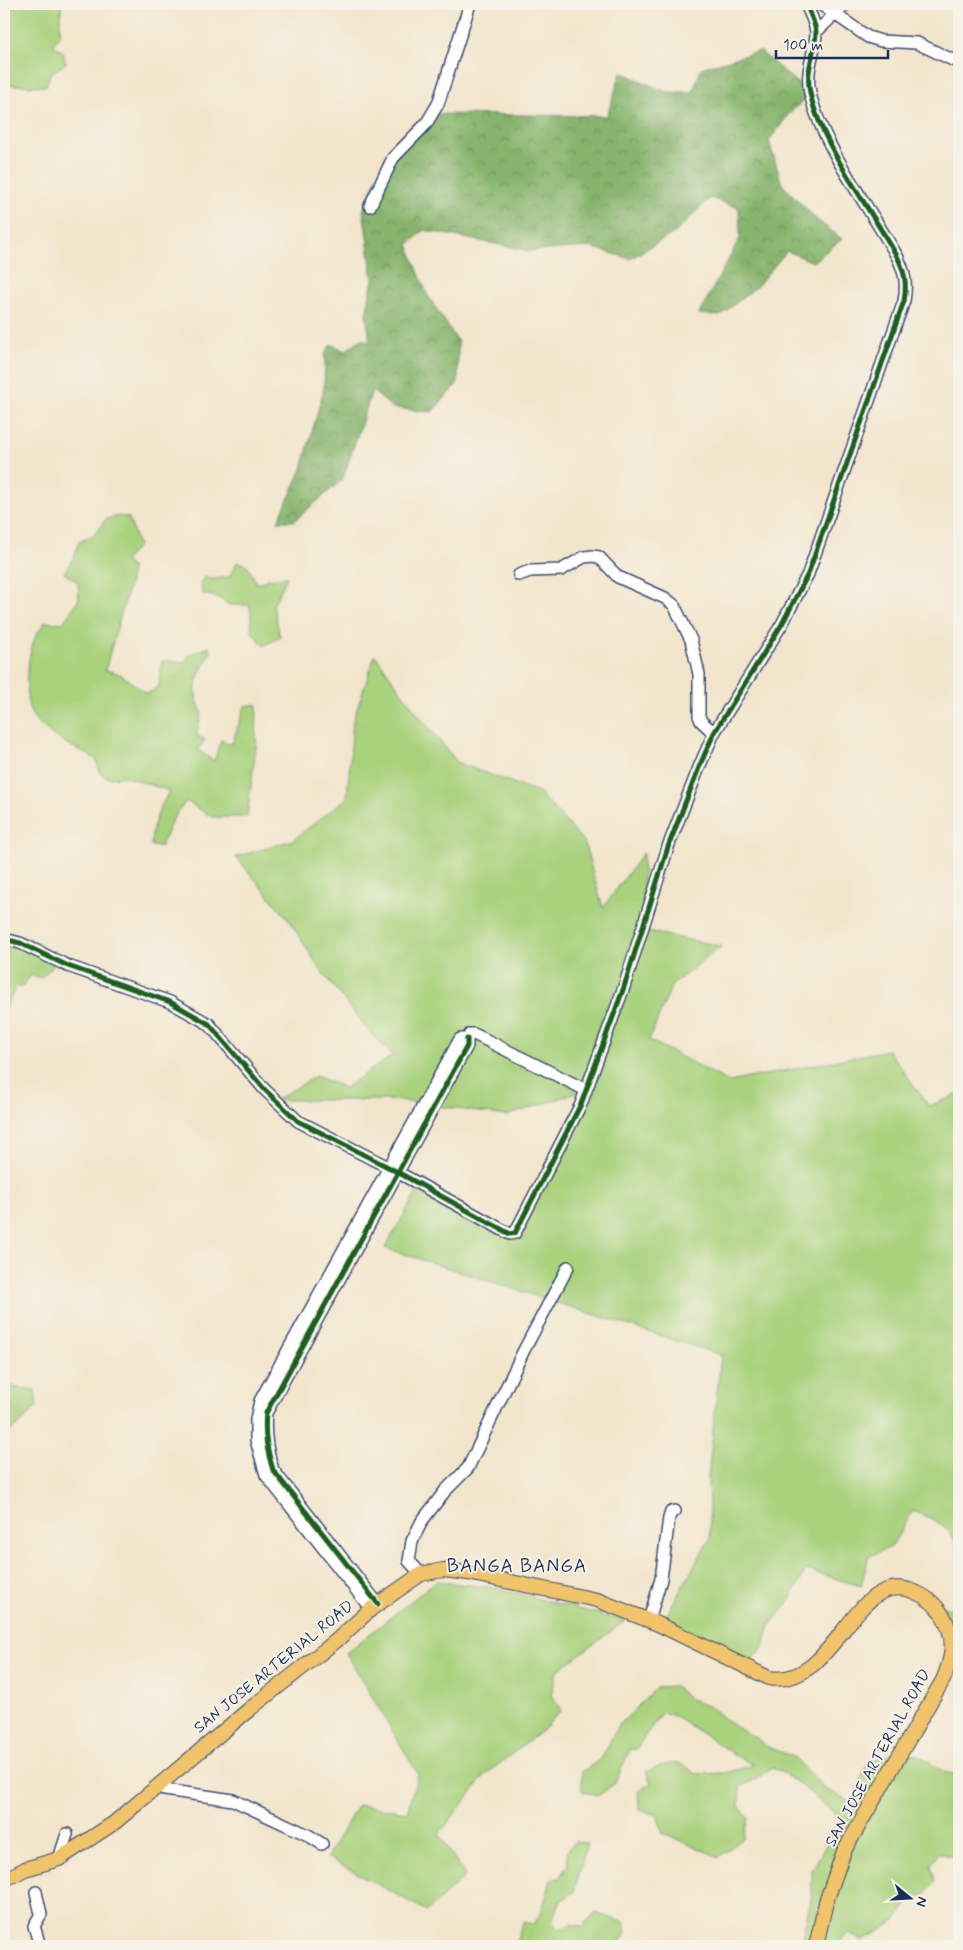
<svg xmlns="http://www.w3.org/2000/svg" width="963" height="1950" viewBox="0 0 963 1950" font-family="Mynerve,sans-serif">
<defs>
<pattern id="forest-crowns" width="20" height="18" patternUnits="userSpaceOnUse" patternTransform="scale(1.25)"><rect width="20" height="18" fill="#86b46c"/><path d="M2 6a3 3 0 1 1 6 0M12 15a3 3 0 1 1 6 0" fill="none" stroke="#6d935c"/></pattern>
</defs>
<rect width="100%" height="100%" fill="#f7f3e8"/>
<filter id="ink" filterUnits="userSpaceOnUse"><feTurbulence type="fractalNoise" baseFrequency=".02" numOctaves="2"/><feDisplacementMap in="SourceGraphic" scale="10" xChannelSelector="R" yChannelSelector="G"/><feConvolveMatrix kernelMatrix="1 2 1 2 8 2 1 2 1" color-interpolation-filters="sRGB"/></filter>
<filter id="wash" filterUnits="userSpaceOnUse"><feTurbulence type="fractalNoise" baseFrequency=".0096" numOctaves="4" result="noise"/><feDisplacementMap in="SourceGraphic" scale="20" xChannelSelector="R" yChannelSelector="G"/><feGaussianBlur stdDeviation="1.12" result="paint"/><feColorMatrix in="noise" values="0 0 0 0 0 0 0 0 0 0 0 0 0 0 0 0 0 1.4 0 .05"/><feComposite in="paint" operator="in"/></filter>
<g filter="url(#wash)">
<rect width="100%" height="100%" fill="#f2e5cc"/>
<path fill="#a9d27d" stroke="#62806e" d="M4,4H61C62,15 58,23 61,34L53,45L63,52L66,63L50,74L46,86L4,85Z
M119,516L129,518L138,546L125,560L131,567L130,582L105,670L120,674L147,694L159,686L162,661L185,662L190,654L209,647L211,652C198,675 189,687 202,712L196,735L205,740L198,750L214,761L221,740L232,744L245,706L257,704L256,747L247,817H212L186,801L172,820L161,846H151C151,825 159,810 169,791L124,776L110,778L100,774L96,759C76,748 50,737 35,719C21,703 27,657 35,638C37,632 42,627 45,622L63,623L79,599L78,582L64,573L74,557L79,542L95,534L106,519Z
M237,562L247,565L257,584L268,579L287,577L273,605L280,637L264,646L252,632L250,605H229L219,598L203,594L200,582L205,577L212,579L229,577Z
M375,655L416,712L458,763L538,792L584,842L603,908L643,853V931L722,946L672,985L649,1040L729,1082L888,1050L929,1106L959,1094V1557C954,1527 940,1522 913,1511L891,1547L869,1556L861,1586L806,1570L787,1605L770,1625L763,1648L750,1661L662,1623L710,1538L708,1478L721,1355L385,1248L421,1185L510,1234L585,1090L506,1116L398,1100H276L316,1076L345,1088L393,1055L371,1034L321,971L289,920L236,857L293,840L347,798L353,721Z
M6,933C29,938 46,941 53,966L41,978L31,975L22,987L16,986L4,1012V934Z
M4,1377L13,1387L35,1390L37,1406L24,1420L4,1436Z
M959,1573V1671L948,1668L952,1649L932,1603L953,1609Z
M436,1581L501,1589L625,1621L557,1671L551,1695L561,1710L544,1729L485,1775L439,1834L465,1876L427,1911L327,1857L358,1805L407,1812L418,1774L346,1653Z
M674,1686L691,1700L710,1707L731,1724L756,1738L767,1747L792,1756L825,1789L852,1802C857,1793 863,1770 869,1763C878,1755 906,1751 918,1755C931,1760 943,1778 959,1773V1817L954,1821L950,1836L959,1841V1858L939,1853L931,1864L935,1881L925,1895L910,1896C902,1920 884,1929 863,1940L848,1933L836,1946H800L812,1895V1870L841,1818C818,1801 798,1779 772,1767L755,1780L740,1786L739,1806L748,1818L743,1838L719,1857L663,1833L657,1815L639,1810L638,1791L651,1783L646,1772C664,1764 680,1757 695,1774L724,1773L754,1765L738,1757L677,1717L662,1712L636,1749H630L615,1783L598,1796L582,1791V1772L601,1759L618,1726L657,1687Z
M575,1841L587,1843L574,1892L559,1902L552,1920L559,1930L571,1924L582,1926L595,1913L624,1922L626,1934L617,1946H515L523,1922L534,1924L541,1913L551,1880L559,1878L568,1865L567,1851Z"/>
<path fill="url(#forest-crowns)" stroke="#507265" d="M760,51L810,94L788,115L769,141L782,184L816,219L842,239L813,262L787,251L756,287L720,316L699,314L740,238L739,208L710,198L677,231L630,259L591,247L530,251L424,230L408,245L427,294L458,342V383L432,412L393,408L372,391L343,479L294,521H278L302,469L324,388L325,354L331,344L345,351L361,339L370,342L366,314L373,279L363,210L386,156L438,114L607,116L621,72L666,92H693L701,68Z"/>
</g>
<g filter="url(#ink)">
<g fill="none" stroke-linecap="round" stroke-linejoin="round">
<defs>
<path id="minor" d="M820,4L868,37L881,41L917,43L959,63
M816,32L846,4
M370,206L393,158L426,124L438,104L470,4
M519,575L530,571L561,570L584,557L593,556L599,557L618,577L665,598L674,605L691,640L699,674V716L701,721L714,733
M4,939L20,943L68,966L170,1002L209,1024L265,1090L298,1121L390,1168L510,1234L515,1233L581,1104L624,987L668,847L700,765L714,733L782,624L808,574L904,301C907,284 905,273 898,258C871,209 822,147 810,93C805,69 815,54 816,33C816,24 809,12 806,4
M421,1574L409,1561L412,1541L422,1521L445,1491L468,1468L523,1352L568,1267
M378,1604L273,1470C267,1450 264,1434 266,1413L467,1046V1039
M371,1609L266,1475L256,1440V1419L260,1401L460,1039H467L470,1034H474L586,1090
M649,1620L661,1579L669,1518L671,1512L675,1511
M949,1664L959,1665
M159,1784L165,1790L233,1800L308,1835L322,1844
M59,1859L67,1834
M36,1892L41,1914L34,1926L40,1946"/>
<path id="major" d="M4,1880L25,1869L59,1859L114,1823L251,1708L336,1641L371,1609L421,1574L443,1570L468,1573L597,1600L658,1624L769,1678C837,1690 854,1562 917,1593C933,1600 943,1612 949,1629C955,1647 950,1663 943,1680L844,1851L826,1902L816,1946"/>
</defs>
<use href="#minor" stroke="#3b4a6e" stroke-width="14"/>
<use href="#major" stroke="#3b4a6e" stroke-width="16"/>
<use href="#minor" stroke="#fff" stroke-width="11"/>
<use href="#major" stroke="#f1c36a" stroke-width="14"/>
<defs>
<path id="cycleway" d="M4,939L20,943L68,966L170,1002L209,1024L265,1090L298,1121L390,1168L510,1234L515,1233L581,1104L624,987L668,847L700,765L714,733L782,624L808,574L904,301C907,284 905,273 898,258C871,209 822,147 810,93C805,69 815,54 816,33C816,24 809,12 806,4
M378,1604L273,1470C267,1450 264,1434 266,1413L467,1046V1039"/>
</defs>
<use href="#cycleway" stroke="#f7f3e8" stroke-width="8"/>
<use href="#cycleway" stroke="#1b5e20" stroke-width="5"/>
</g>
</g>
<g text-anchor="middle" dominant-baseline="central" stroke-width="4" stroke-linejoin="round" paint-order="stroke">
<g font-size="16" fill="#1b2f5e" stroke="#f7f3e8">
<text transform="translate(274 1667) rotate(-39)">SAN JOSE ARTERIAL ROAD</text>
<text transform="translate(878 1758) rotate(-61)">SAN JOSE ARTERIAL ROAD</text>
</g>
<g font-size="19" letter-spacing="1" fill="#1b2f5e" stroke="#f7f3e8">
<text x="517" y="1566">BANGA BANGA</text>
</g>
</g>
<rect width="963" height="1950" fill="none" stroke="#f7f3e8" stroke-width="20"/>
<g transform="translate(910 1898) rotate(108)" stroke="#f7f3e8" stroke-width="4" paint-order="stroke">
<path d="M0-4L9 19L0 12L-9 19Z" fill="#1b2f5e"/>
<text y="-8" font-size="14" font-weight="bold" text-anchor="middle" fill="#1b2f5e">N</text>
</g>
<path d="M776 50v8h112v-8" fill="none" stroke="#1b2f5e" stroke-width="2.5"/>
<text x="783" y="50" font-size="15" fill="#1b2f5e" stroke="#f7f3e8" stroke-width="4" paint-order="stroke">100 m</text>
</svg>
